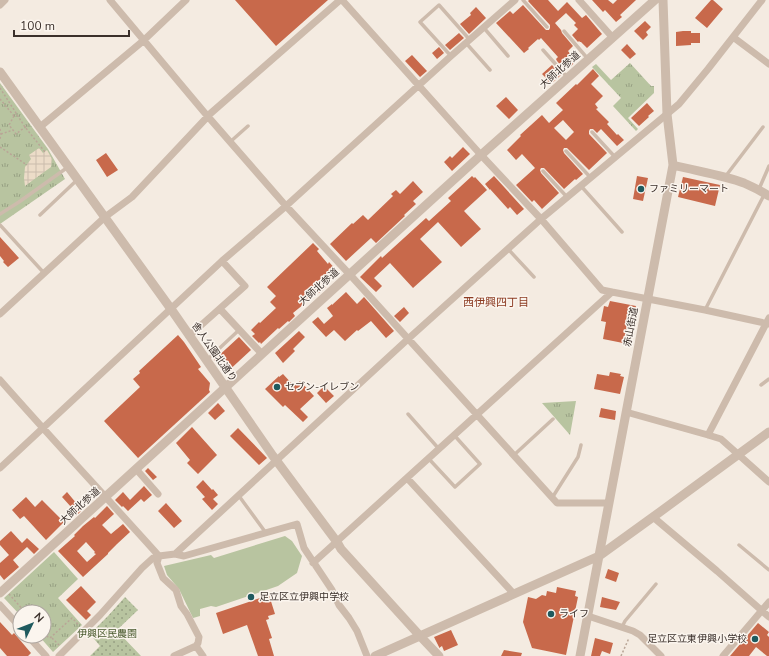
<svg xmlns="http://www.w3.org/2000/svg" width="769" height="656" viewBox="0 0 769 656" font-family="'Nunito Sans','Noto Sans JP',sans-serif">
<defs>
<pattern id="grass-dots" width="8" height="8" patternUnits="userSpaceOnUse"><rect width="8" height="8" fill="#b8c4a0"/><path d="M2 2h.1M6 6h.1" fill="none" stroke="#97a083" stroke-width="1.8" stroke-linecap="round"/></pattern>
<pattern id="park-tufts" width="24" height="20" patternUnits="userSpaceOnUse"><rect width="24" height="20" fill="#b8c4a0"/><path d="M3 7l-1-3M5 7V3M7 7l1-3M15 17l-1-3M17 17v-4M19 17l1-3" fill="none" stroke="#97a083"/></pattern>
<pattern id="plaza-grid" width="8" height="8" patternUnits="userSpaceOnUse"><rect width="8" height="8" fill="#ecdcc8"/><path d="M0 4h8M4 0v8" fill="none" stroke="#cbbdac"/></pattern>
</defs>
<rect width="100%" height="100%" fill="#f4ebe1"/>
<path fill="url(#grass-dots)" d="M125,597L138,610L118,629L120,634L141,656H90L100,646L90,634L108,616Z"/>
<path fill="url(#park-tufts)" d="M630,63L651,86H654V93L628,118L638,129L636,131L613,106L621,98L592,67L596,64L611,80Z
M0,83L48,149L65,179L0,224Z
M576,401L570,435L542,403Z
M54,552L78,579L58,598L82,625L53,652L39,636H44V612H20V615L4,598Z"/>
<path fill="#b8c4a0" d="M285,536L292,541L302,556L297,573L278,586L216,607L211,606L200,609V616L193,618L179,589L167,575L164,566L211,555L214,558Z"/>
<path fill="url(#plaza-grid)" d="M39,148L43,153L47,150L52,159L51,167L25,186L24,178L25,167L31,159L29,155Z"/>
<path fill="#c8694b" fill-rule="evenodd" d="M235,0H328L276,46Z
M529,0H548L558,11L567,2L582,18L586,15L602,34L587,48L581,42H580L579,41L578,42L572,35L578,29L574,25L576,23L566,13L555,23L561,30L562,33L573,46L568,51L576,61L568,69V68L565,70L557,61L556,59L558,57L541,38L539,40L538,39L528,48L529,49L524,53L496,23L510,11L513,14L523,5L545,29L546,30H549L550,28V25L528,1Z
M592,0H608L613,4L617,0H636L620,15L622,17L616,22L605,10L603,12Z
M711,0H713L723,9L707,28L695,18Z
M476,7L486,18L469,34L460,24L471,15L470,13Z
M645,21L651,27L646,32L648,35L643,40L634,31Z
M683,31H691V33H700V43H691V45L676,46V32Z
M459,33L464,38L450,50L445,45Z
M627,44L636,54L630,59L621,50Z
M439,47L444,53L437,59L432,53Z
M412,55L427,71L420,77L405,61Z
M552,65L561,75L550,85L546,80L547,79L542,74Z
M593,69L599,76L591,84L603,96L595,104L598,108L596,109L609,122L607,124L617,135L618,134L624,140L617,146L601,129L597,133L593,129H590L589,131V134L607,153L589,170L567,148H564L563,150L564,153L583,174L576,180L575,179L564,189L545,169L544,168H541L540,170L541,173L559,193L542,209L534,200L532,202L516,185L535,168L522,154L516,160L507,150L521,136L520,135L542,115L549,123L563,110L556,103L576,84L577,85ZM563,120L574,132L566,140L554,128Z
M506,97L518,110L509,119L496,106Z
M647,103L654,111L648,116L649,117L639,126L631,118Z
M463,147L470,154L452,171L444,162L450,156L452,158Z
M106,153L118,170L107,177L98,163L96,160Z
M472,176L474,178L475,177L487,190L464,211L481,229L461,247L438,222L420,239L442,262L413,288L390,263L374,278L382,286L376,292L360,277L381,256L382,258L426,218L429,221L451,201L448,198Z
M494,176L524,209L517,215L510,207L508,209L490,189V190L485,184Z
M637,176L648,178L643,201L633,199Z
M683,177L720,185L715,206L678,197Z
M413,181L423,192L413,201L416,204L404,215L405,216L376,243L371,238L346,261L330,244L352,223L353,224L363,215L368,220L393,196L391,194L396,190L400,194Z
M0,237L19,258L8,267L3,262L4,261L0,256Z
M313,243L319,249L317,251L328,264L329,262L338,272L324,285L326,287L319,293L316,290L303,303L304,304L293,313L295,316L289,322L288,321L279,329L278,328L261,344L260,342L259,343L252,336L255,334L251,330L259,322L260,323L276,308L270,302L276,296L267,287Z
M346,292L357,304L364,297L394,331L386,338L371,321L358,331L357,330L345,341L334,330L326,337L312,322L318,317L324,324L333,316L327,308L332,304V305Z
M610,301L636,306L628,344L603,339L606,322L601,321L604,306L608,307Z
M404,307L409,313L400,322L394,316Z
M299,331L305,337L293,349L295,351L283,363L275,353Z
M178,335L184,342L201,367L198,369L210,383L209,390L210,392L138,458L104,421L140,387L133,379L140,373L139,371Z
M239,337L251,350L225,374L214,360Z
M610,372L621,374L620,376L624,377L620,394L594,389L597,374L609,376Z
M283,374L294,386L300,381L314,396L300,409L308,417L303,422L285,405L283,407L265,389L279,376V377Z
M324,386L334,396L326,403L317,393Z
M218,403L225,411L215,420L208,413Z
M601,408L616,411L615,420L599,417Z
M192,427L217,455L198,474L187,463L190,460L176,443Z
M238,428L267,458L259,465L230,436Z
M148,468L157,477L153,480L145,471Z
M203,480L212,490L213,489L218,495L213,499L218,504L212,510L202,499L205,497L196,487Z
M144,486L152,495L144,502L141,499L128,511L123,506L122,507L115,500L123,492L130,500Z
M67,492L82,510L76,516L70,510L72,508L62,497Z
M26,497L35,507L42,500L64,522L46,540L24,516L20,519L12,510Z
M166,503L182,521L174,528L158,511Z
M107,506L114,514L102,525L111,534L123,524L130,532L117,544L108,553V554L83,577L58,551L75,536L74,535L83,526L94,517L95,518ZM86,542L95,552L94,553L96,554L87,562L77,551Z
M11,531L22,543L27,538L39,549L34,554L27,547L13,560L19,567L4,580L0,575V563L9,555L0,545V541Z
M608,569L619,573L616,582L605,578Z
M81,586L96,602L87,611L91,615L86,620L66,600Z
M557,587L576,591L575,596L578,597L566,655L532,648L523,622L528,597L536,599L542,595L546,596L547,591L556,593Z
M269,595L275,614L268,616L269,619L266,620L272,638L269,639L274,656H258L247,625L223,634L216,613Z
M602,597L620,602L616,610L600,607Z
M0,622L12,635L14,633L31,653L28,656H7L0,648Z
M758,623L769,632L767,635L769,637V656H767L756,647L749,656H730Z
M451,630L458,645L444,651L442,646L439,648V647L434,637Z
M595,638L613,643L610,654L602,651L600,656H591Z
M504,650L522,653L521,656H501Z"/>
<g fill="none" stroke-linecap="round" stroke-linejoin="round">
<path stroke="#b9a596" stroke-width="1.5" stroke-dasharray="2 2" stroke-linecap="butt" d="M0,88L25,127L45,152
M0,99L14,116L16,114
M14,116L9,125L16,134L28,125
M0,129L1,134L0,139
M1,134L13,130
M0,147L27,165
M9,594L25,612
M44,633L48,637L50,638L72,618L79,625
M52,638L60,646
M621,656L629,638"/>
<path stroke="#cdbbac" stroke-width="3.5" d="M523,0L547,27
M484,28L508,56
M564,31L588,59
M466,43L490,70
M543,50L567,77
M451,56L420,22L439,5L470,40
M592,132L615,157
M230,142L248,126
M566,151L591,178
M543,171L567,197
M725,177L763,127
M581,186L622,232
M759,189L769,166
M0,214L19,202L68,167
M40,215L77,180
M0,225L44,273
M508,249L534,277
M705,310L764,195
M208,359L239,330
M761,385L769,379
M408,414L439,449
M514,455L553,419
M429,459L455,487L480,464L454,435
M239,496L266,533
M552,498L578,457L581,445
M739,545L769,570
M622,627L625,621L656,584"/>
<path stroke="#cdbbac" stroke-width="7" d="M110,0L204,112L286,206L353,278L557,503H609
M342,0L481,155L541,219L602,290L612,292
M579,0L613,38
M0,5L5,0
M733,37L769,64
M40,127L143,41L186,0
M220,309L262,354
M0,314L105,217L132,197L211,113L340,0
M189,336L245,286L222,261
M0,380C52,439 106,497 159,556L157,563L163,578L176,590L181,606L187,614L199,637L198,643L196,646L203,656
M626,412L708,435L721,439L769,482
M708,435L769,318
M0,468L222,261L286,206L451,56L515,0
M136,469L158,494
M407,478L514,594
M653,517L717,571L769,617
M175,554L408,339L541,219L679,104L708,69L762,0
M313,563L612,292L705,310L769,324
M0,605L20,627
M588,616L633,631L640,635L661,656
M28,636L46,656
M59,656L100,615L142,568L153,558L159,556L175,554L184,556L297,524L304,548L332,590L339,605L349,618L357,631L367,656
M174,656L196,646
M723,656L769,602"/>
<path stroke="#cdbbac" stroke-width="9" d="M0,72L171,309L273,456L337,542L341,549L420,636L439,656
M673,165C696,171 723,175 744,183C753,187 761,191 769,196
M0,593L262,354L481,155L655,0
M375,656L599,556L653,517L769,432
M580,656L673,165L667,114L663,0"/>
</g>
<g fill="#1f5a5e" stroke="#fbf5ee" stroke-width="1.5">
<circle cx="641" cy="189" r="4"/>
<circle cx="277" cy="387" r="4"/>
<circle cx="251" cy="597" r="4"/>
<circle cx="551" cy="614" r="4"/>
<circle cx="755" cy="639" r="4"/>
</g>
<g text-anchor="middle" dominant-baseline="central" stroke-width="3" stroke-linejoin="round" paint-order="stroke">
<g font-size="10" fill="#3b302b" stroke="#fbf5ee">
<text transform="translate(560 70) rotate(-42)">大師北参道</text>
<text transform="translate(319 287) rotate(-42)">大師北参道</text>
<text transform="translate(631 327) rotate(-79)">赤山街道</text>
<text transform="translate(214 352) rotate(55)">舎人公園北通り</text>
<text transform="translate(80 506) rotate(-42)">大師北参道</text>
</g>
<g font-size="10" fill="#3b302b" stroke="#fbf5ee" text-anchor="start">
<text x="649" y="189">ファミリーマート</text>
<text x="285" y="387">セブン-イレブン</text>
<text x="259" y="597">足立区立伊興中学校</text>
<text x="559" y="614">ライフ</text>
<text x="747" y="639" text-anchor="end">足立区立東伊興小学校</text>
</g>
<g font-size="10" fill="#4a5a2e" stroke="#fbf5ee">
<text x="107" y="634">伊興区民農園</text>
</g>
<g font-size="11" fill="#8c3b22" stroke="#fbf5ee">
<text x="496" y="302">西伊興四丁目</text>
</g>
</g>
<g transform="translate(32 624) rotate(47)"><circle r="19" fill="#fbf5ee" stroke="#aea6a0"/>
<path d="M0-3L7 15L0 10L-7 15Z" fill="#1f5a5e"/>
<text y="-6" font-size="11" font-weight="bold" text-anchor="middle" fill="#3b302b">N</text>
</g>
<path d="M14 30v6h115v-6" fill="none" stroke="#3b302b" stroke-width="2"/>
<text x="20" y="30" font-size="12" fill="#3b302b" stroke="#fbf5ee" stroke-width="3" paint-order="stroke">100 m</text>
</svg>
